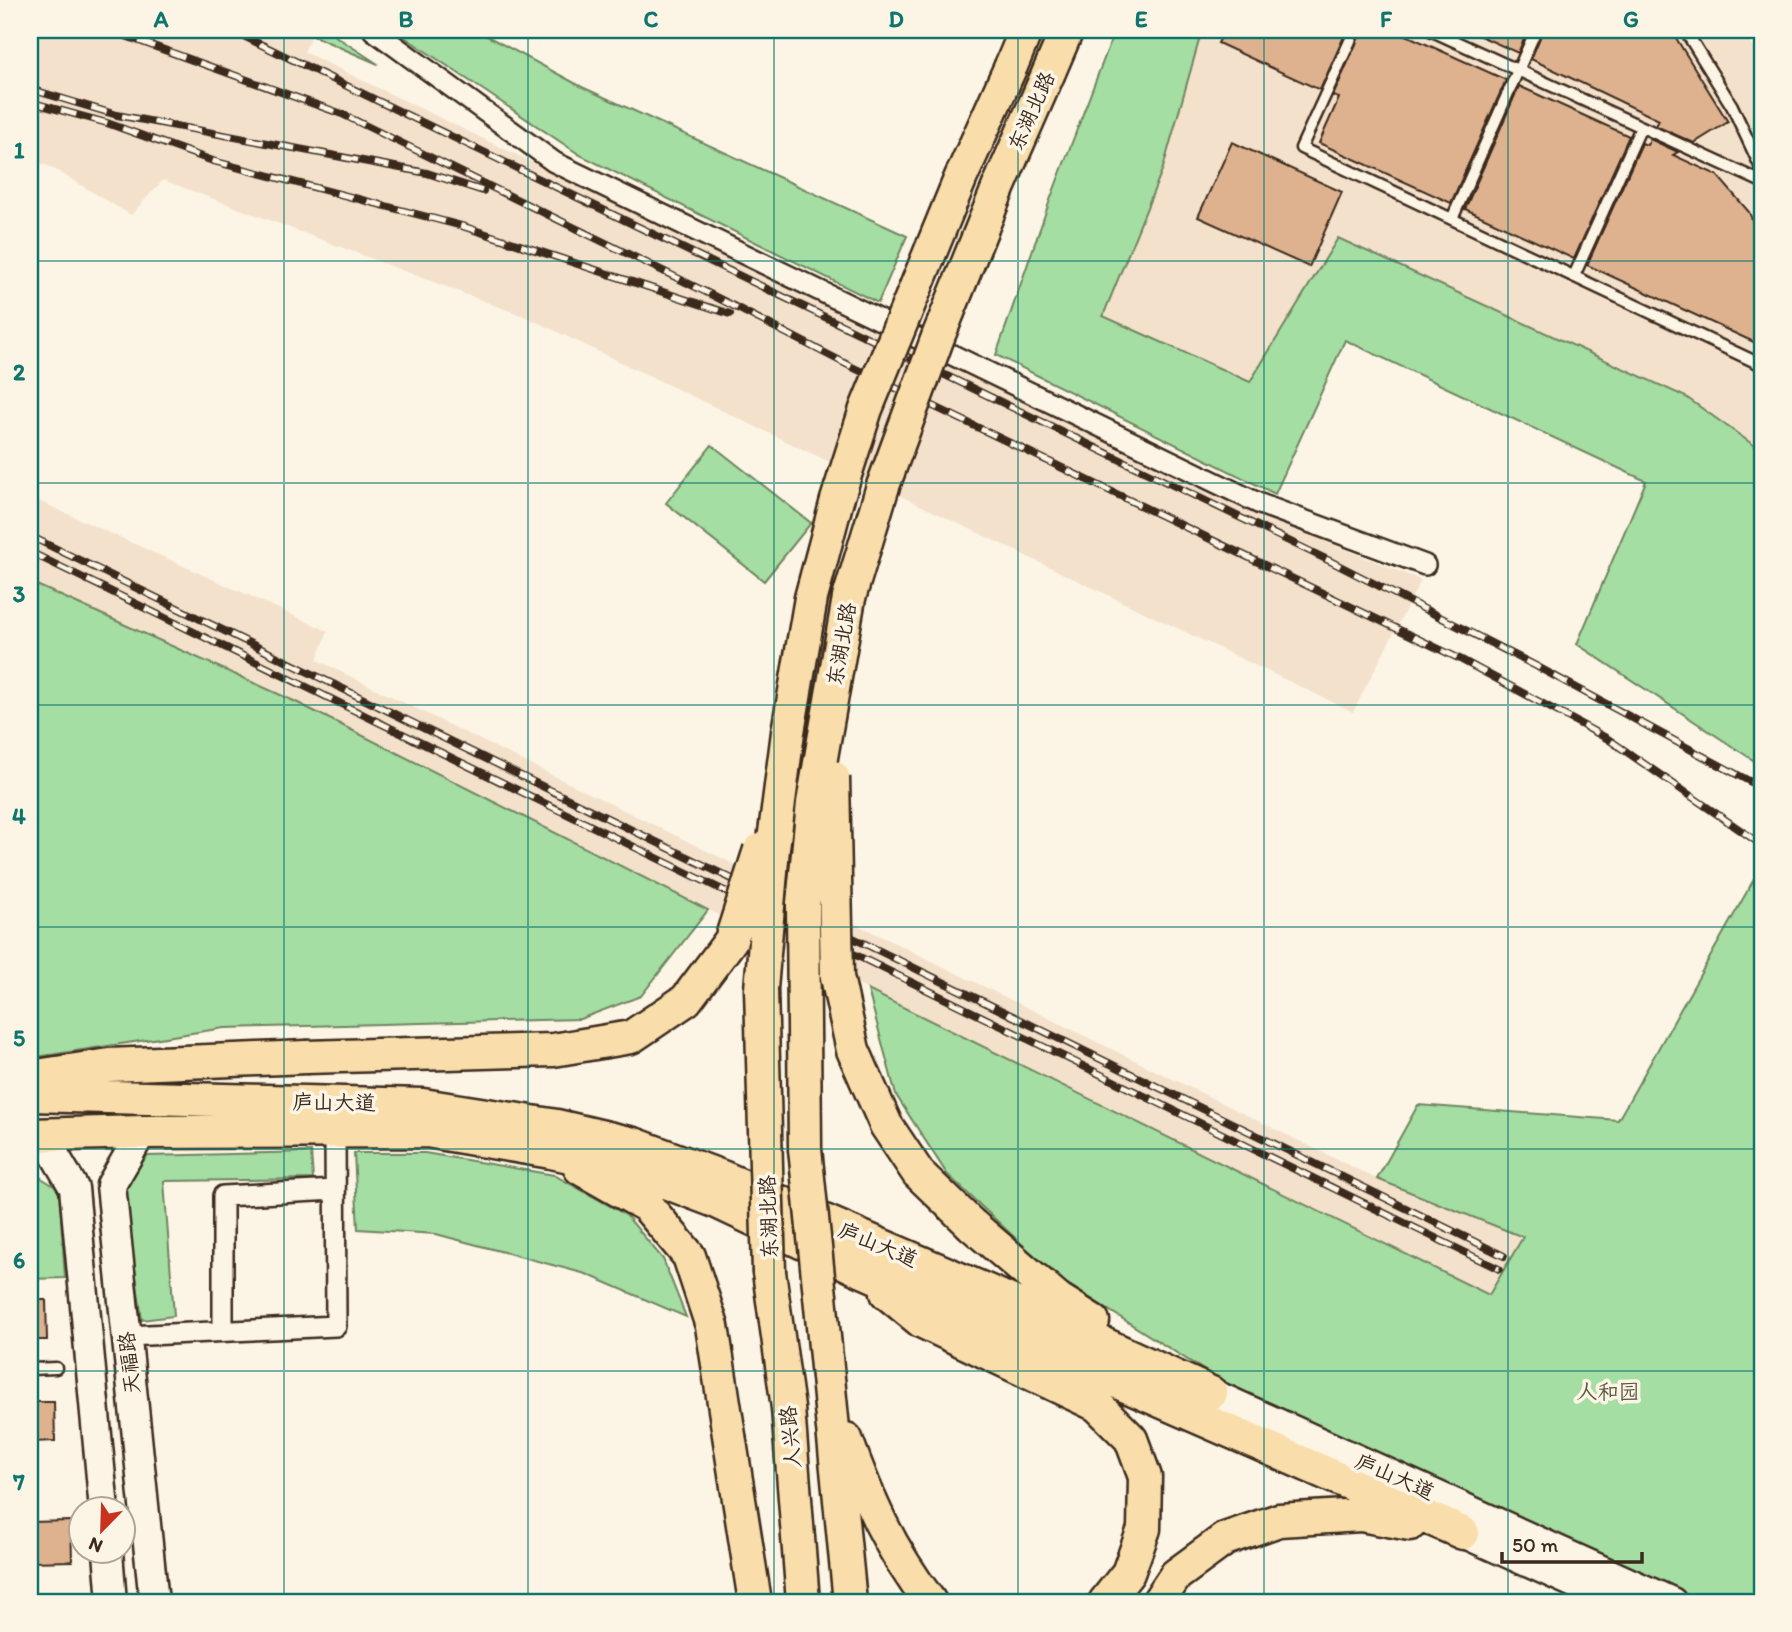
<svg xmlns="http://www.w3.org/2000/svg" width="1792" height="1632" viewBox="0 0 1792 1632" font-family="Itim,'LXGW WenKai TC',sans-serif">
<rect width="100%" height="100%" fill="#fcf5e5"/>
<filter id="ink" filterUnits="userSpaceOnUse"><feTurbulence type="fractalNoise" baseFrequency=".0143" numOctaves="2"/><feDisplacementMap in="SourceGraphic" scale="14" xChannelSelector="R" yChannelSelector="G"/><feConvolveMatrix kernelMatrix="1 2 1 2 8 2 1 2 1" color-interpolation-filters="sRGB"/></filter>
<g filter="url(#ink)">
<path fill="#f3e1cb" d="M30,30H300L312,36L304,52L1265,517L1421,580L1353,712L526,317L163,180L131,215L54,169L30,158Z
M1202,30H1743L1762,60V451L1686,397L1339,238L1250,382L1103,316L1163,168Z
M30,497L328,631L317,660L1377,1179L1523,1237L1489,1295L868,990L296,702L30,582Z"/>
<path fill="#a4dea3" stroke="#708460" stroke-width="2" d="M300,30H326L378,64Z
M394,30H476L582,87L907,236L878,303L580,155Z
M1115,30H1202L1163,168L1103,316L1250,382L1338,238L1686,397L1762,451V766L1577,644L1646,481L1345,340L1275,494L996,355L1050,200Z
M712,445L811,523L764,581L666,503Z
M30,582L296,702L708,910L641,996L580,1019L224,1028L30,1058Z
M1762,865V1602H1698L1218,1379L1058,1278L947,1174L896,1095L868,990L1489,1295L1523,1237L1377,1179L1418,1105L1618,1120Z
M311,1152L313,1179L164,1181L174,1316L142,1320L124,1188L147,1156Z
M354,1153H425L554,1175L626,1215L663,1259L686,1317L586,1274L436,1234L358,1229Z
M30,1171L59,1189L65,1278L30,1279Z"/>
<path fill="#dfb28f" stroke="#3b2a1e" stroke-width="2" d="M1225,30H1347L1320,90L1218,43Z
M1362,30H1395L1506,80L1451,203L1319,143L1339,98L1333,96Z
M1467,30H1528L1518,53Z
M1543,30H1671L1728,122L1694,143L1656,126L1659,120L1531,59Z
M1519,86L1629,136L1574,259L1465,209Z
M1650,139L1678,152L1673,155L1717,175L1749,212L1762,245V324L1758,344L1587,265L1642,143L1647,145Z
M1232,142L1342,192L1309,267L1198,217Z
M30,1300H46L47,1340H30Z
M30,1402H54L55,1441L30,1442Z
M71,1521L72,1561L30,1562V1522Z"/>
<g fill="none" stroke-linecap="round" stroke-linejoin="round">
<defs>
<path id="lane" d="M1355,30L1301,148L1762,365
M1430,30L1762,182
M1685,30L1732,106L1762,170
M1452,219L1536,30
M1574,276L1641,127
M30,1369L56,1368"/>
<path id="street" d="M373,30L554,162L1260,504L1425,565
M223,1331V1196L335,1190
M127,1336L336,1326L335,1131"/>
<path id="secondary" d="M142,1132L111,1185L154,1602
M43,1135L74,1188L104,1510
M1211,1393L1672,1602
M1463,1533L1616,1602
M108,1552L112,1602"/>
<path id="primary" d="M1011,66L1026,30
M1049,72L1067,30
M30,1077L109,1065L306,1057
M30,1095L423,1105L557,1126L634,1144L722,1177L999,1296L1211,1393
M30,1135L142,1132L427,1131L551,1152L631,1169L715,1201L856,1268L1463,1533
M580,1168L647,1206L689,1256L712,1326L755,1602
M972,1225L1058,1299L1093,1321
M769,1272L788,1408L803,1602
M887,1293L921,1321L1097,1405L1131,1439L1145,1477L1144,1529L1128,1573L1105,1602
M820,1296L850,1602
M846,1439C869,1502 889,1548 930,1602
M1158,1602L1176,1575L1225,1539L1279,1520L1361,1515L1410,1524"/>
</defs>
<use href="#lane" stroke="#3b2a1e" stroke-width="15"/>
<use href="#street" stroke="#3b2a1e" stroke-width="24"/>
<use href="#secondary" stroke="#3b2a1e" stroke-width="33"/>
<use href="#primary" stroke="#3b2a1e" stroke-width="37"/>
<use href="#lane" stroke="#fcf5e5" stroke-width="10"/>
<use href="#street" stroke="#fcf5e5" stroke-width="19"/>
<use href="#secondary" stroke="#fcf5e5" stroke-width="28"/>
<use href="#primary" stroke="#f9deab" stroke-width="32"/>
<defs>
<path id="rail" d="M109,30L342,114L712,295L852,367L1460,659L1608,739L1762,845
M231,30L1332,562L1536,666L1762,788
M30,89L117,115L427,173L483,191
M30,102L107,123L213,161L462,226L730,314
M30,536L1504,1256
M30,552L1499,1269"/>
</defs>
<use href="#rail" stroke="#3b2a1e" stroke-width="8"/>
<use href="#rail" stroke="#fcf5e5" stroke-width="5" stroke-dasharray="16" stroke-linecap="butt"/>
<defs>
<path id="primary-bridge" d="M833,777L837,977L853,1050L886,1125L918,1173L972,1225
M306,1057L553,1050L631,1037L686,1000L731,940L760,850
M769,1272L761,989L773,848L788,732L811,598L837,500L866,409L961,177L1011,66
M820,1296L805,1149L803,903L813,803L849,598L883,486L938,337L999,186L1049,72"/>
</defs>
<use href="#primary-bridge" stroke="#3b2a1e" stroke-width="37" stroke-linecap="butt"/>
<use href="#primary-bridge" stroke="#f9deab" stroke-width="32"/>
</g>
</g>
<path fill="none" stroke="#0f766e" stroke-width="2" stroke-opacity="0.55" d="M284,30V1602M528,30V1602M774,30V1602M1018,30V1602M1264,30V1602M1508,30V1602M30,261H1762M30,483H1762M30,705H1762M30,927H1762M30,1149H1762M30,1371H1762"/>
<g text-anchor="middle" dominant-baseline="central" stroke-width="7" stroke-linejoin="round" paint-order="stroke">
<g font-size="21" fill="#3b2a1e" stroke="#fcf5e5">
<text transform="translate(1031 111) rotate(-66)">东湖北路</text>
<text transform="translate(841 644) rotate(-80)">东湖北路</text>
<text transform="translate(334 1102) rotate(1)">庐山大道</text>
<text transform="translate(768 1217) rotate(-92)">东湖北路</text>
<text transform="translate(878 1244) rotate(23)">庐山大道</text>
<text transform="translate(129 1363) rotate(-96)">天福路</text>
<text transform="translate(790 1437) rotate(-95)">人兴路</text>
<text transform="translate(1395 1476) rotate(24)">庐山大道</text>
</g>
<g font-size="21" fill="#55573f" stroke="#fcf5e5">
<text x="1608" y="1391">人和园</text>
</g>
</g>
<rect width="1792" height="1632" fill="none" stroke="#fcf5e5" stroke-width="77"/>
<g transform="translate(102 1530) rotate(203)"><circle r="33" fill="#fcf5e5" stroke="#afa495" stroke-width="2"/>
<path d="M0-5L12 26L0 18L-12 26Z" fill="#c8321e"/>
<text y="-10" font-size="19" font-weight="bold" text-anchor="middle" fill="#3b2a1e">N</text>
</g>
<path d="M1502 1552v10h140v-10" fill="none" stroke="#3b2a1e" stroke-width="3.5"/>
<text x="1512" y="1552" font-size="21" fill="#3b2a1e" stroke="#fcf5e5" stroke-width="5" paint-order="stroke">50 m</text>
<rect x="38" y="38" width="1716" height="1556" fill="none" stroke="#0f766e" stroke-width="2.5"/>
<g font-size="23" text-anchor="middle" font-weight="bold" fill="#0f766e">
<text x="161" y="27">A</text>
<text x="406" y="27">B</text>
<text x="651" y="27">C</text>
<text x="896" y="27">D</text>
<text x="1141" y="27">E</text>
<text x="1386" y="27">F</text>
<text x="1631" y="27">G</text>
<text x="19" y="158">1</text>
<text x="19" y="380">2</text>
<text x="19" y="602">3</text>
<text x="19" y="824">4</text>
<text x="19" y="1046">5</text>
<text x="19" y="1268">6</text>
<text x="19" y="1490">7</text>
</g>
</svg>
